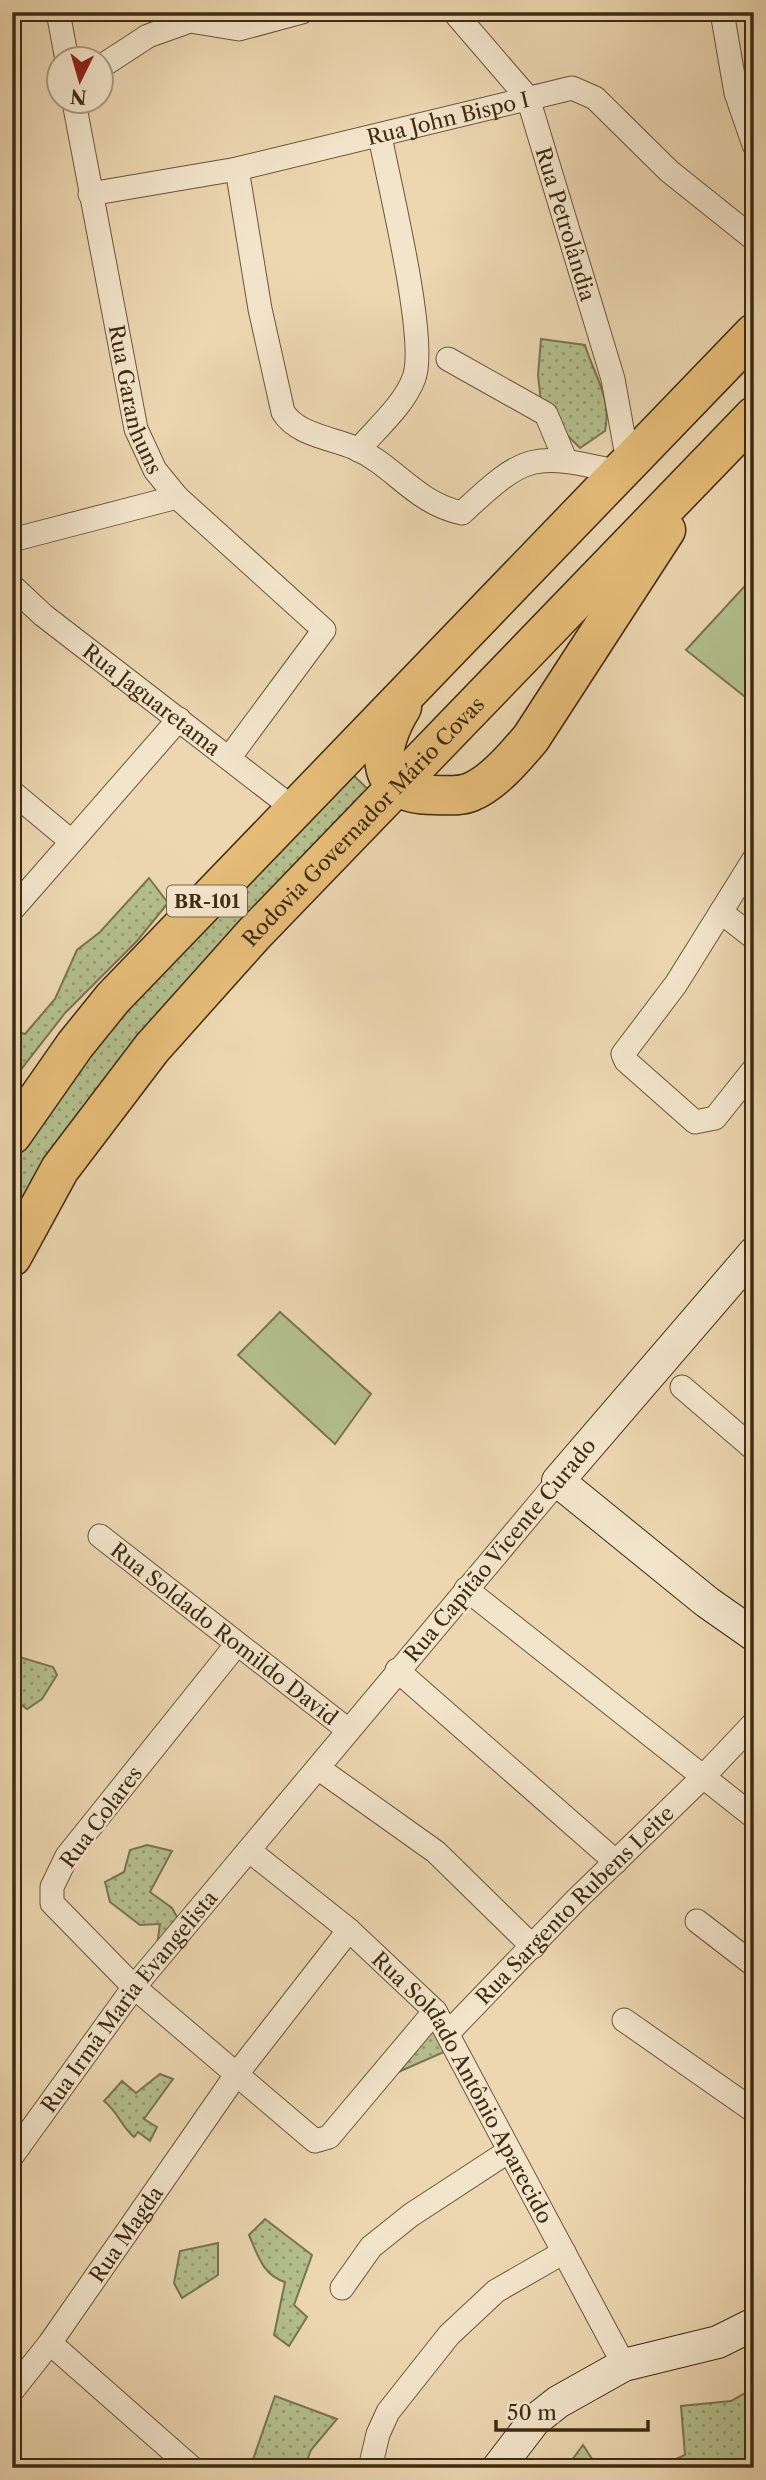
<svg xmlns="http://www.w3.org/2000/svg" width="766" height="2480" viewBox="0 0 766 2480" font-family="'Libre Caslon Text',serif">
<defs>
<pattern id="green-dots" width="8" height="8" patternUnits="userSpaceOnUse" patternTransform="scale(1.75)"><rect width="8" height="8" fill="#b4bf8e"/><path d="M2 2h.1M6 6h.1" fill="none" stroke="#949b73" stroke-width="1.8" stroke-linecap="round"/></pattern>
</defs>
<rect width="100%" height="100%" fill="#ecd7b1"/>
<filter id="stains"><feTurbulence type="fractalNoise" baseFrequency=".00286" numOctaves="4"/><feColorMatrix values="0 0 0 0 .2 0 0 0 0 .09 0 0 0 0 .02 0 0 0 .5 -.17"/></filter>
<radialGradient id="worn" r=".72"><stop offset=".6" stop-color="#630" stop-opacity="0"/><stop offset="1" stop-color="#630" stop-opacity=".3"/></radialGradient>
<path fill="url(#green-dots)" stroke="#797550" stroke-width="2" d="M541,339L585,345C594,375 612,398 605,431L580,448L542,410L538,375Z
M347,769L377,798L12,1222V1151L74,1062Z
M149,878L168,903L137,941L65,1013L12,1081V1030L25,1034L55,999L77,950L100,932Z
M12,1636L17,1639L16,1656L53,1667L57,1675L42,1699L27,1709L12,1698Z
M147,1845L172,1851L150,1892L172,1908L181,1924L157,1945L160,1924L140,1925L110,1902L105,1882L124,1872L130,1850Z
M434,2026L444,2052L396,2073Z
M160,2074L173,2079L144,2119L157,2127L150,2141L138,2132L134,2137C121,2126 118,2112 104,2101L122,2081L136,2093Z
M265,2219L312,2255L294,2305L307,2317L289,2346L274,2335L285,2282C263,2275 258,2256 249,2235Z
M218,2243V2275L182,2298L174,2283L180,2251Z
M754,2388V2468H656L685,2455L681,2406L731,2401Z
M275,2396L337,2419L311,2450L304,2468H250Z
M583,2445L598,2468H566Z"/>
<path fill="#b4bf8e" stroke="#797550" stroke-width="2" d="M754,576V704L686,650Z
M280,1312L371,1394L335,1444L238,1355Z"/>
<g fill="none" stroke-linecap="round" stroke-linejoin="round">
<defs>
<g id="street">
<path d="M58,12L67,60"/>
<path id="s1" d="M454,12L528,98L613,379L628,462"/>
<path d="M722,12L736,93L754,145"/>
<path d="M102,66L148,36L190,21L239,29L302,12"/>
<path id="s2" d="M74,102L136,429L155,470L177,497L324,630L229,758"/>
<path d="M237,169L260,309L283,412C297,435 332,438 355,448C395,466 415,503 462,513C526,453 533,452 619,472"/>
<path id="s3" d="M90,194L237,169L572,88L595,98L669,171L754,239"/>
<path d="M448,359L546,414L565,459"/>
<path d="M358,450C377,428 404,405 414,378C428,340 389,184 380,136"/>
<path d="M12,540L177,497"/>
<path id="s4" d="M12,586L43,615L294,809"/>
<path d="M12,792L71,841"/>
<path d="M754,859L676,984L623,1054L626,1061L695,1122L715,1118L754,1069"/>
<path d="M12,910L179,719"/>
<path d="M721,912L754,938"/>
<path d="M682,1387L754,1449"/>
<path id="s5" d="M100,1536L348,1730"/>
<path d="M466,1589L754,1817"/>
<path d="M237,1644L67,1856L52,1887V1903L134,1987L315,2141L329,2137L435,2011"/>
<path d="M397,1670L616,1862"/>
<path d="M318,1768L436,1852L533,1947"/>
<path id="s6" d="M251,1852L349,1930L435,2011L624,2365"/>
<path d="M697,1921L754,1965"/>
<path d="M624,2020L754,2111"/>
<path id="s7" d="M448,2033L577,1899L702,1778L754,1723"/>
<path id="s8" d="M12,2156L134,1987L558,1481"/>
<path d="M342,2288L371,2247L411,2215L509,2151"/>
<path d="M50,2343L192,2468"/>
<path id="s9" d="M12,2391L50,2343L236,2075L349,1930"/>
<path d="M370,2468L378,2434L388,2412L449,2335L496,2291L564,2252"/>
</g>
<path id="secondary" d="M754,1253L558,1481L707,1602L754,1635
M498,2468L534,2421L558,2402L624,2365L718,2342L754,2324"/>
<g id="highway">
<path d="M402,707C378,746 370,795 433,795C445,795 459,797 471,792C494,782 515,757 531,738L666,530"/>
<path d="M12,1135L75,1045L113,998L754,333"/>
<path id="s10" d="M12,1257L60,1169L152,1048L254,934L754,416"/>
</g>
</defs>
<use href="#street" stroke="#6a5639" stroke-width="25"/>
<use href="#secondary" stroke="#3e2b11" stroke-width="34"/>
<use href="#highway" stroke="#3e2b11" stroke-width="41"/>
<use href="#street" stroke="#f3e5cc" stroke-width="23"/>
<use href="#secondary" stroke="#f3e5cc" stroke-width="32"/>
<use href="#highway" stroke="#e6bc78" stroke-width="38"/>
</g>
<g text-anchor="middle" dominant-baseline="central" stroke-width="5" stroke-linejoin="round" paint-order="stroke">
<rect fill="#f3e5cc" stroke="#746349" stroke-width="2" x="167" y="885.5" width="80" height="31" rx="5"/>
<g font-size="19" font-weight="bold" fill="#3e2b11">
<text x="207" y="901">BR-101</text>
</g>
<g font-size="21" fill="#3e2b11" stroke="#f3e5cc">
<text stroke="none"><textPath href="#s3" startOffset="366">Rua John Bispo I</textPath></text>
<text stroke="none"><textPath href="#s1" startOffset="245">Rua Petrolândia</textPath></text>
<text stroke="none"><textPath href="#s2" startOffset="304">Rua Garanhuns</textPath></text>
<text stroke="none"><textPath href="#s4" startOffset="180">Rua Jaguaretama</textPath></text>
<text stroke="none"><textPath href="#s10" startOffset="562">Rodovia Governador Mário Covas</textPath></text>
<text transform="translate(500 1550) rotate(-50)">Rua Capitão Vicente Curado</text>
<text stroke="none"><textPath href="#s5" startOffset="158">Rua Soldado Romildo David</textPath></text>
<text transform="translate(101 1817) rotate(-53)">Rua Colares</text>
<text stroke="none"><textPath href="#s7" startOffset="180">Rua Sargento Rubens Leite</textPath></text>
<text stroke="none"><textPath href="#s8" startOffset="194">Rua Irmã Maria Evangelista</textPath></text>
<text stroke="none"><textPath href="#s6" startOffset="322">Rua Soldado Antônio Aparecido</textPath></text>
<text stroke="none"><textPath href="#s9" startOffset="194">Rua Magda</textPath></text>
</g>
</g>
<rect width="766" height="2480" fill="none" stroke="#ecd7b1" stroke-width="42"/>
<rect x="14" y="14" width="738" height="2452" fill="none" stroke="#3e2b11" stroke-width="3.5"/>
<rect x="21" y="21" width="724" height="2438" fill="none" stroke="#3e2b11" stroke-width="2"/>
<g transform="translate(80 80) rotate(185)"><circle r="33" fill="#f3e5cc" stroke="#ab9b81" stroke-width="2"/>
<path d="M0-5L12 26L0 18L-12 26Z" fill="#8f2418"/>
<text y="-10" font-size="19" font-weight="bold" text-anchor="middle" fill="#3e2b11">N</text>
</g>
<path d="M496 2420v10h152v-10" fill="none" stroke="#3e2b11" stroke-width="3.5"/>
<text x="507" y="2420" font-size="21" fill="#3e2b11" stroke="#f3e5cc" stroke-width="5" paint-order="stroke">50 m</text>
<rect width="100%" height="100%" filter="url(#stains)"/>
<rect width="100%" height="100%" fill="url(#worn)"/>
</svg>
